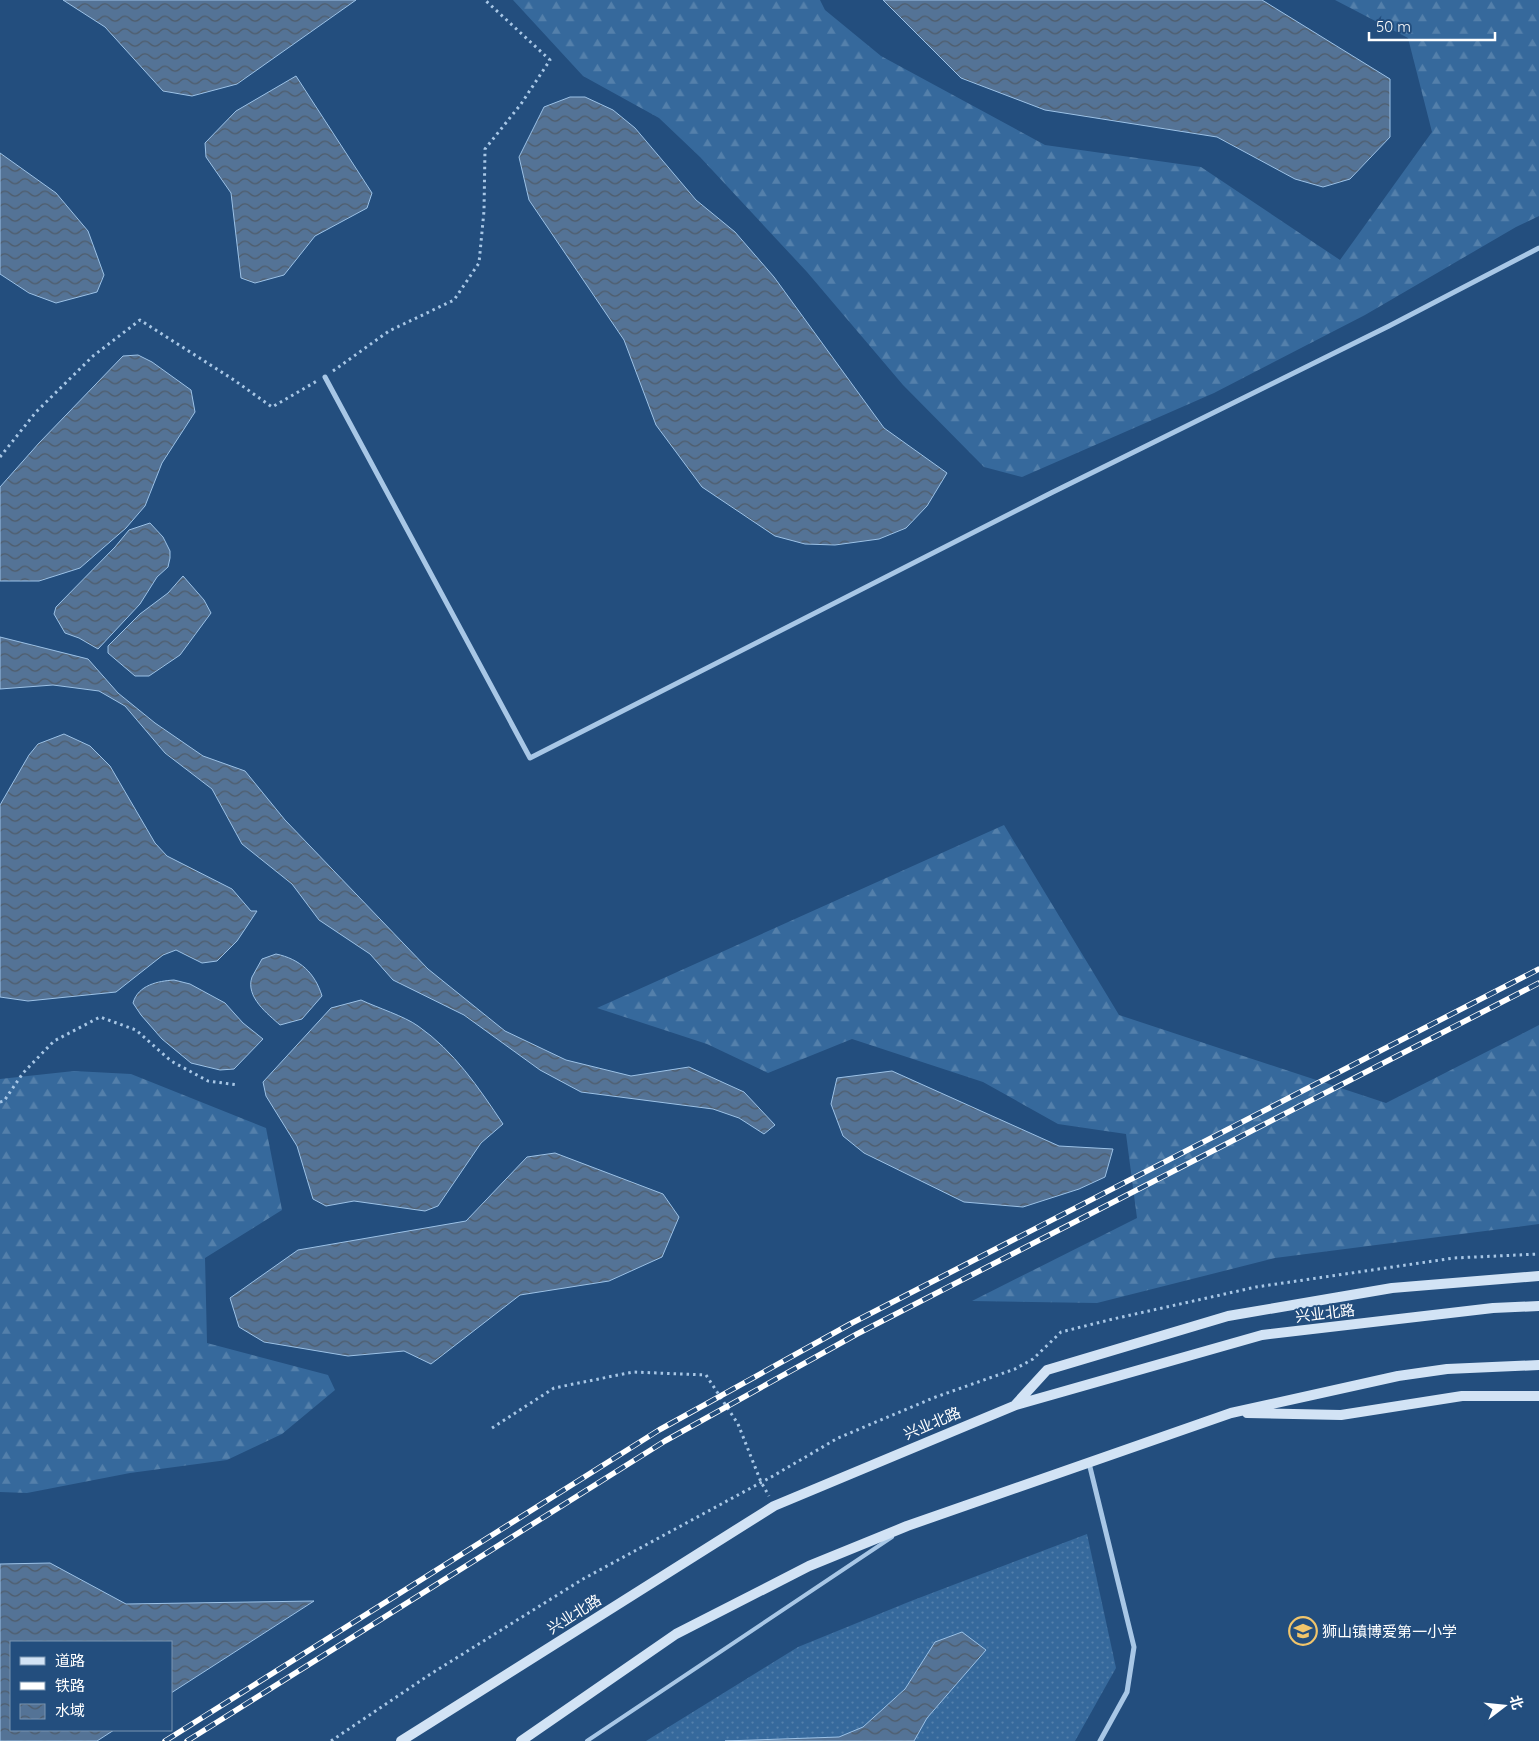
<svg xmlns="http://www.w3.org/2000/svg" width="1539" height="1741" viewBox="0 0 1539 1741" font-family="Quicksand,'Noto Sans SC',sans-serif">
<defs>
<pattern id="grass-dots" width="8" height="8" patternUnits="userSpaceOnUse" patternTransform="scale(1.25)"><rect width="8" height="8" fill="#36699c"/><path d="M2 2h.1M6 6h.1" fill="none" stroke="#5480ab" stroke-width="1.8" stroke-linecap="round"/></pattern>
<pattern id="forest-firs" width="22" height="20" patternUnits="userSpaceOnUse" patternTransform="scale(1.25)"><rect width="22" height="20" fill="#36699c"/><path d="M5 1l3.5 6h-7zM16 11l3.5 6h-7z" fill="#5480ab"/></pattern>
<pattern id="water-waves" width="16" height="10" patternUnits="userSpaceOnUse" patternTransform="scale(1.25)"><rect width="16" height="10" fill="#547396"/><path d="M0 5q4-4 8 0t8 0" fill="none" stroke="#4f5c6a"/></pattern>
</defs>
<rect width="100%" height="100%" fill="#234e7e"/>
<path fill="url(#grass-dots)" d="M1087,1534L1116,1668L1075,1741H646L798,1647L911,1601Z"/>
<path fill="url(#forest-firs)" d="M513,0H820L825,10L881,56L1045,145L1201,167L1340,260L1432,132L1408,38L1335,0H1539V216L1516,227L1365,315L1214,393L1022,477L984,467L903,385L807,272L700,157L659,118L583,76Z
M1004,825L1119,1015L1386,1103L1539,1025V1224L1275,1258L1097,1303L972,1301L1137,1218L1126,1134L1058,1124L983,1082L852,1039L768,1073L707,1044L597,1008Z
M74,1071L131,1074L266,1128L282,1210L205,1258L207,1343L328,1375L335,1390L282,1434L227,1460L130,1473L27,1493L0,1492V1079Z"/>
<path fill="url(#water-waves)" stroke="#9cc2e7" d="M63,0H356L237,84L192,96L163,91L105,27Z
M883,0H1262L1390,79V137L1350,179L1323,187L1295,179L1217,137L1045,110L961,78Z
M296,76L372,193L367,208L315,236L284,275L255,283L241,278L231,193L206,157L205,143L236,111Z
M570,97H585L613,110L635,128L696,200L735,232L774,277L884,428L947,473L927,506L906,528L879,539L835,545L805,544L775,536L702,487L656,425L624,340L529,200L519,157L544,107Z
M0,153L56,193L88,231L104,275L97,292L56,303L29,293L0,274Z
M138,355L152,362L191,390L195,412L162,463L145,506L126,528L80,568L39,581H0V487L39,443L123,356Z
M150,523L163,537L170,551V558L168,567L157,577L140,604L98,649L79,638L65,633L54,614L56,607L115,547L129,530Z
M183,576L204,600L211,613L180,655L149,676H135L108,653V646L140,614L168,593Z
M0,637L88,659L118,693L155,723L203,756L245,771L285,820L428,969L505,1031L566,1060L631,1076L689,1067L744,1092L775,1125L764,1134L739,1118L713,1109L581,1092L540,1070L464,1015L393,980L370,954L319,920L292,884L242,844L212,789L165,753L125,706L99,691L53,685L0,689Z
M64,734L90,746L110,766L155,843L167,856L232,889L251,911H257L237,941L217,961L202,963L176,950L163,955L116,992L28,1001L0,997V805L29,755L38,744Z
M276,954C300,959 315,973 322,996L302,1019L280,1025C268,1014 245,997 252,977C255,971 259,965 262,959Z
M174,980L190,984L225,1003L243,1023L263,1039L234,1069L220,1070L191,1063L162,1039L141,1015L133,1003C138,985 158,981 174,980Z
M361,1000C378,1008 404,1016 418,1026C454,1051 479,1088 503,1124L481,1143L438,1206L425,1211L354,1201L326,1206L313,1199L297,1146L266,1096L263,1082L331,1008Z
M892,1071L1059,1146L1113,1149L1105,1177L1079,1189L1023,1207L964,1202L864,1153L843,1136L831,1104L837,1078Z
M555,1153L663,1194L679,1217L662,1257L609,1281L520,1295L431,1364L404,1351L348,1356L264,1342L239,1327L230,1298L298,1250L466,1221L527,1157Z
M50,1563L126,1604L314,1601L171,1693V1642H11V1730H114L97,1741H0V1564Z
M962,1632L986,1650L927,1718L914,1741H725L839,1737L863,1727L905,1689L935,1642Z"/>
<g fill="none" stroke-linecap="round" stroke-linejoin="round">
<path stroke="#a8c7e6" stroke-width="3" stroke-dasharray="2.5 4" stroke-linecap="butt" d="M333,371L389,331L454,300L479,263L484,211L485,149L521,104L550,60L485,0
M0,457L36,412L93,356L140,320L234,380L272,407L317,381
M0,1102L4,1101L23,1073L54,1041L100,1017L136,1030L171,1061L208,1081L238,1085
M492,1428L554,1388L633,1372L706,1375L738,1424L761,1482L769,1496
M331,1741L429,1675L583,1579L773,1476L838,1438L933,1398L1015,1369L1033,1359L1061,1332L1113,1319L1256,1287L1454,1258L1539,1254"/>
<path stroke="#a8c7e6" stroke-width="4" d="M587,1741L892,1537"/>
<path stroke="#a8c7e6" stroke-width="5" d="M325,377L530,758L1051,493L1389,326L1539,248
M1089,1463L1134,1647L1127,1692L1100,1741"/>
<path stroke="#d2e3f5" stroke-width="10" d="M1016,1404L1047,1370L1228,1316L1392,1288L1539,1276
M1247,1413L1341,1415L1462,1396H1539
M401,1741L774,1506L1016,1405L1262,1335L1493,1308L1539,1306
M521,1741L676,1634L809,1566L907,1526L1231,1413L1398,1376L1447,1369L1539,1365"/>
<defs>
<path id="rail" d="M165,1741L659,1430L852,1323L1539,969
M187,1741L665,1441L857,1334L1539,983"/>
</defs>
<use href="#rail" stroke="#fff" stroke-width="5.5"/>
<use href="#rail" stroke="#234e7e" stroke-width="4" stroke-dasharray="11" stroke-linecap="butt"/>
</g>
<defs>
<symbol id="school-ring" viewBox="-11 -11 22 22"><circle r="9.5" fill="#234e7e" stroke="#f1c56b" stroke-width="1.5"/><path d="M0-5L7-2L0 1L-7-2ZM-4 1L0 2.5L4 1V4Q0 6-4 4Z" fill="#f1c56b"/></symbol>
</defs>
<g fill-rule="evenodd">
<use href="#school-ring" x="1287" y="1615" width="32" height="32"/>
</g>
<g text-anchor="middle" dominant-baseline="central" stroke-width="4" stroke-linejoin="round" paint-order="stroke">
<g font-size="15" fill="#fff" stroke="#234e7e">
<text transform="translate(1325 1313) rotate(-7)">兴业北路</text>
<text transform="translate(932 1423) rotate(-23)">兴业北路</text>
<text transform="translate(574 1614) rotate(-32)">兴业北路</text>
</g>
<g font-size="15" fill="#fff" stroke="#234e7e" text-anchor="start">
<text x="1322" y="1631">狮山镇博爱第一小学</text>
</g>
</g>
<rect x="10" y="1641" width="162" height="90" fill="#234e7e" stroke="#7b95b2"/>
<rect x="20" y="1657" width="25" height="8" fill="#d2e3f5" stroke="#7b95b2"/>
<text x="55" y="1666" font-size="15" fill="#ffffff">道路</text>
<rect x="20" y="1682" width="25" height="8" fill="#ffffff" stroke="#7b95b2"/>
<text x="55" y="1691" font-size="15" fill="#ffffff">铁路</text>
<rect x="20" y="1704" width="25" height="15" fill="url(#water-waves)" stroke="#7b95b2"/>
<text x="55" y="1716" font-size="15" fill="#ffffff">水域</text>
<g transform="translate(1504 1706) rotate(74)" stroke="#234e7e" stroke-width="4" paint-order="stroke">
<path d="M0-4L9 19L0 12L-9 19Z" fill="#ffffff"/>
<text y="-8" font-size="14" font-weight="bold" text-anchor="middle" fill="#ffffff">北</text>
</g>
<path d="M1369 32v8h126v-8" fill="none" stroke="#ffffff" stroke-width="2.5"/>
<text x="1376" y="32" font-size="15" fill="#ffffff" stroke="#234e7e" stroke-width="4" paint-order="stroke">50 m</text>
</svg>
